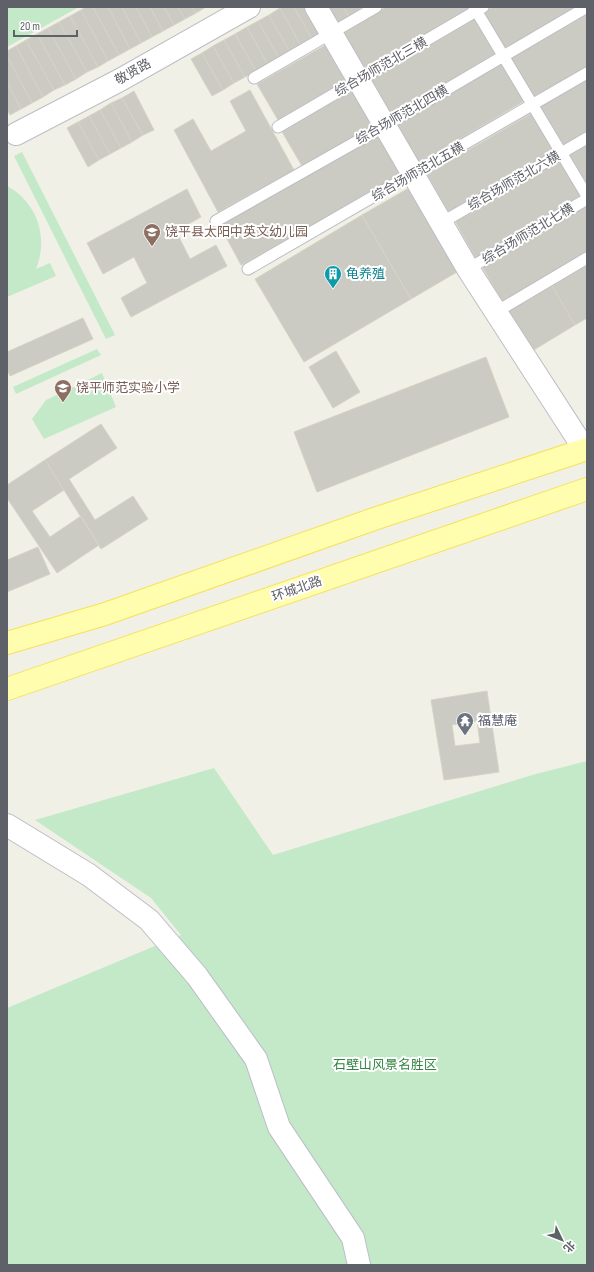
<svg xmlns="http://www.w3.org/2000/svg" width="594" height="1272" viewBox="0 0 594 1272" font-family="'Sofia Sans Condensed','Noto Sans SC',sans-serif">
<rect width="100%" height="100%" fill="#f1f0e7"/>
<path fill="#c3e9c8" d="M7,7H79L7,47Z
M22,152L115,335L106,339L14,156Z
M7,186C37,202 49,237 36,269L50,263L56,276L7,297Z
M97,349L101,355L16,394L13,387Z
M102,373L116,407L44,439L32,419L46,400Z
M587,761V1265H7V1008L181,935L151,898L35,820L214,768L273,855L532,775Z"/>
<path fill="#cccbc3" stroke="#d6d3c5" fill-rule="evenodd" d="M86,7H93L119,55L108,61L81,10Z
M93,7H108L130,49L119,55Z
M108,7H122L141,43L130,49Z
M122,7H136L152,37L141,43Z
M136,7H150L163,31L152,37Z
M150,7H164L174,25L163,31Z
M164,7H178L185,19L174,25Z
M178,7H192L196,13L185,19Z
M192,7H206L196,13Z
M283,7H294L312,39L301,46L280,8Z
M294,7H309L323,33L312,39Z
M327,7H343L349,17L337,23Z
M343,7H359L360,10L349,17Z
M386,7H469L470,9L364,71L342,33Z
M493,7H579L505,50L484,12Z
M280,8L301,46L290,52L269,15Z
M81,10L108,61L98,67L70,16Z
M587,12V66L534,97L510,57Z
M269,15L290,52L279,58L258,21Z
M70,16L98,67L87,72L59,22Z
M475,18L496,55L390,116L369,80Z
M258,21L279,58L268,65L247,27Z
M59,22L87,72L76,79L48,28Z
M247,27L268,65L256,71L235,34Z
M48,28L76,79L65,85L37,34Z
M37,34L65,85L54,90L26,40Z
M235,34L256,71L245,77L224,40Z
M26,40L54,90L43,97L16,46Z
M224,40L245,77L234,83L213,46Z
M329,43L350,79L278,120L257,84Z
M16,46L43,97L32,103L7,56V51Z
M213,46L234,83L223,90L202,53Z
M202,53L223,90L212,96L191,59Z
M7,56L32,103L21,109L7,82Z
M502,63L524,101L419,163L396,125Z
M587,80V135L564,148L540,107Z
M7,82L21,109L10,115L7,109Z
M355,88L376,124L302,166L281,130Z
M250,90L294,170L218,212L174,130L193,119L211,151L246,131L230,101Z
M134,91L154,130L143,135L122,98Z
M122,98L143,135L132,142L111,103Z
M111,103L132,142L121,148L100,110Z
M100,110L121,148L110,154L89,116Z
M532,113L554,152L449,213L427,174Z
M89,116L110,154L99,160L78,122Z
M78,122L99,160L88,167L67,128Z
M381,134L404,175L241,265L219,224Z
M587,143V187L568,154Z
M560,160L582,197L476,259L455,221Z
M409,188L457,272L411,299L362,215Z
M187,189L201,217L176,231L190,259L216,245L227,266L131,317L121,298L147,283L134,257L103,274L87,243Z
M587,205V253L503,302L481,265Z
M362,215L411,299L304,362L255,279Z
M587,265V318L575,325L552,286Z
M552,286L575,325L532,351L509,311Z
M83,318L93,339L10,376L7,369V352Z
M336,351L360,392L333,408L309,367Z
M486,357L509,417L317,492L294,432Z
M101,424L117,448L69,479L95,520L133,496L148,519L101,549L45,460Z
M45,460L64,490L32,511L50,537L81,516L99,545L57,573L7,498V485Z
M38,547L50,574L7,592V560Z
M487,691L499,772L444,780L431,700ZM477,721L480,743L455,746L452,725Z"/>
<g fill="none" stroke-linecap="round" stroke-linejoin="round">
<defs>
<path id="lane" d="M474,7L587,196
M254,78L376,7
M278,127L483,7
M216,221L386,125L587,7
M441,223L587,138
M248,269L587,73
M468,269L587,199
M496,312L587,258"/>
<path id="street" d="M316,7L468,269L585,450"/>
<path id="secondary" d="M16,134L120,80L249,7
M7,825L89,875L149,920L197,976L256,1059L279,1127L353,1238L359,1265"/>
<path id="primary" d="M7,643L105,614L377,518L587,449
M7,689L587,489"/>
</defs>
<use href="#lane" stroke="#bbbec3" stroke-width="13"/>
<use href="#street" stroke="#bbbec3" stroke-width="24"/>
<use href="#secondary" stroke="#bcbec5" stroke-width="24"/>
<use href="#primary" stroke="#f7e15a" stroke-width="24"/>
<use href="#lane" stroke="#fff" stroke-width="11"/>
<use href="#street" stroke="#fff" stroke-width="22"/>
<use href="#secondary" stroke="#fff" stroke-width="22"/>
<use href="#primary" stroke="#fffdae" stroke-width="22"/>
</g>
<defs>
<symbol id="school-pin" viewBox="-11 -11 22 30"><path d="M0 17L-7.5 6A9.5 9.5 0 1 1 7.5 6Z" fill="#8d6e63" stroke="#fff"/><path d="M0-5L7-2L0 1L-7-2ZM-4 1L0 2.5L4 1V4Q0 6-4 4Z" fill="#fff"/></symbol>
<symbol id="building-pin" viewBox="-11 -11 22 30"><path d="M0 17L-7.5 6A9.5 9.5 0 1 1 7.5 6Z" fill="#0f9aa8" stroke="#fff"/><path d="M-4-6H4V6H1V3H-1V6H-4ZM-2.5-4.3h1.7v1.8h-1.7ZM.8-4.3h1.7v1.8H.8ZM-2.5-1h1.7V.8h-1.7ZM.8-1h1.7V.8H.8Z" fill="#fff"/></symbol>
<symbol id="temple-pin" viewBox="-11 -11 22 30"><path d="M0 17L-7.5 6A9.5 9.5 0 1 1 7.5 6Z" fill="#6b7280" stroke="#fff"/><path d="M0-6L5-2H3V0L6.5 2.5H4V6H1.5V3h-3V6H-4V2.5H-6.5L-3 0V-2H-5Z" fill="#fff"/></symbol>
</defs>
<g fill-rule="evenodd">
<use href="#school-pin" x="142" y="222" width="20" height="27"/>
<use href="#building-pin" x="323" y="264" width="20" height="27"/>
<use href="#school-pin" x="53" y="378" width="20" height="27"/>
<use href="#temple-pin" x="455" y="711" width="20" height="27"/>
</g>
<g text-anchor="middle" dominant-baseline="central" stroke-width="4" stroke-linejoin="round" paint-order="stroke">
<g font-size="13" fill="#5e6168" stroke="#fff">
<text transform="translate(381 67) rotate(-30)">综合场师范北三横</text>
<text transform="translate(133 72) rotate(-29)">敬贤路</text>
<text transform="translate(402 115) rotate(-30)">综合场师范北四横</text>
<text transform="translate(418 172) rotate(-30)">综合场师范北五横</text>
<text transform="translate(514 181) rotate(-30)">综合场师范北六横</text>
<text transform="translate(528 234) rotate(-31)">综合场师范北七横</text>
<text transform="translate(297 589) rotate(-19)">环城北路</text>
</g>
<g font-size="13" fill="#785e54" stroke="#fff" text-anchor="start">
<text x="165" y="232">饶平县太阳中英文幼儿园</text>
<text x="76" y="388">饶平师范实验小学</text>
</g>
<g font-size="13" fill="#0d838f" stroke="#fff" text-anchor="start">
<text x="346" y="274">龟养殖</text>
</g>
<g font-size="13" fill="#5b616d" stroke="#fff" text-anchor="start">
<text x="478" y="721">福慧庵</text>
</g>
<g font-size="13" fill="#318440" stroke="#fff">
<text x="385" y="1065">石壁山风景名胜区</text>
</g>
</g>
<rect width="594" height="1272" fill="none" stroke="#5e6168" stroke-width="16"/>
<g transform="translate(562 1240) rotate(133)" stroke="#ffffff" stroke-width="3" paint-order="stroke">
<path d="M0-3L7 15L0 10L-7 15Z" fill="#5e6168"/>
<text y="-6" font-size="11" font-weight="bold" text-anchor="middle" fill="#5e6168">北</text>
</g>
<path d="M14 30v6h63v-6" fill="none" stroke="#5e6168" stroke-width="2"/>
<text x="20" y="30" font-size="12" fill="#5e6168" stroke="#ffffff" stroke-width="3" paint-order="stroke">20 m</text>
</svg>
